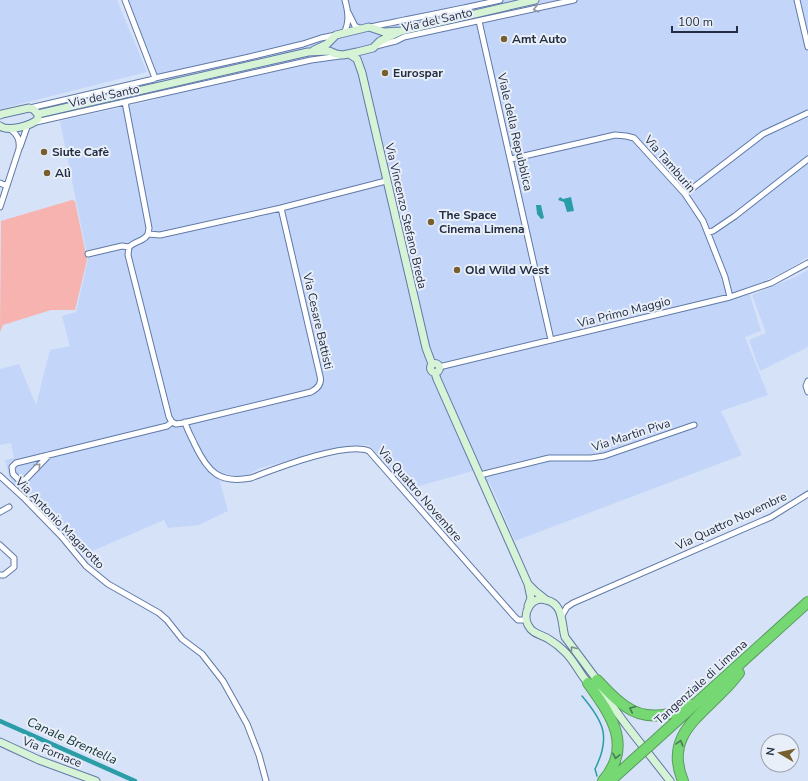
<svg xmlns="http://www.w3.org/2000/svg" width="808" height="781" viewBox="0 0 808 781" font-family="'Nunito Sans',sans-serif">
<rect width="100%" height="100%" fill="#d6e2f7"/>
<path fill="#c3d6f9" d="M0,0H117L147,72L0,109Z
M126,0H808V257L787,270L748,289L761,331L745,337L768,395L721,411L742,455L515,541L490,483L473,471L408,489L369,445H363L331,450L260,468L242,478L220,482L228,511L199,525L168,528L164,520L83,555L15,486L9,476L5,460L14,458L11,443L0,445V369L19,364L36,405L50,350L70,346L62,316L76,312L88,260L60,121L158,99L154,72Z
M808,270V347L760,371L749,340L766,333L752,295L795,277Z"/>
<path fill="#f6b3af" d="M72,200L75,201L87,260L75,310H51L3,325L0,332L1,221Z"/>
<path fill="#2a9da6" d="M560,197L563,199L571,197L574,211L567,212L564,202L558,200Z
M536,205H541L544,218L541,219L537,214Z"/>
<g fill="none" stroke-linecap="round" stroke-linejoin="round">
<path stroke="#2a9da6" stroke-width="1.5" d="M582,696C604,722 611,737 595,769L597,776"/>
<path stroke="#2a9da6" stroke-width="4.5" d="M0,721L135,781"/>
<defs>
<path id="street" d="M125,0L155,78
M797,0L808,47
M348,12L355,26L361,29
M479,21L551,340
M370,27C413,18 457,10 500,0
M344,33C350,22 348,11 345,0
M376,46L396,41L404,37L574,0
M125,102L149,228L148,234
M30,108L154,79L155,78L245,58L303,44L321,38L336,35
M36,122L311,60L340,56
M20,147L28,124
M511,159L615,135L626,136L634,138L685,194L703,221L725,277L730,297
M0,183L7,186
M685,194L763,134L808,113
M0,207L19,149C20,140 18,135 10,129
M708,232L713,231L735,216L808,159
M148,234L160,235L281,208L386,181
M129,247L128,255L169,417L172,422
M129,247C135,241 145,241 148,234
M88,254L122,246L129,247
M439,367L730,297L771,283L808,263
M808,381L806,386L808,392
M172,422L176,424L183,423L311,392C318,388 322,384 320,376L281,208
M185,422C187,430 192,438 195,445C208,472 219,484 251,478C275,469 346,441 369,451L514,616L518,620H526
M49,455L25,480H19L13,474L12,467L16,463L167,426L172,422
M480,475L549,458H591L604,456L694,425
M0,476L25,499L61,536L86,566L108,584L159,613L167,620L182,639L202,654L223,681L247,724L259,755L266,781
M0,512L9,507
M0,545L14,558V567L4,575H0
M561,617L567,607L573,603L771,517L808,494"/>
<path id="secondary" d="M314,50L327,44L336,35L369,27L384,32L401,31L535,0
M349,54L357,59L362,73L426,348L432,364
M38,114L308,52L329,51L336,54L343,55L357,52L373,48L380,41L401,31
M0,115L2,114L29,108L33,109L38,114
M0,126C8,132 31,126 38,119V114
M430.5 368a4.5 4.5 0 1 1 9 0a4.5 4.5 0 1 1-9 0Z
M435,373L437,379L528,584L531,598L528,606
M528,584L535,591L545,599
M607,699L597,680L565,637C561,623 564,604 546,600C531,596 522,613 528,625C533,635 542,634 550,640C555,643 560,647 564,651C574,660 579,673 588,683C594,689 601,693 606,699C614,707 620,717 627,726C641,744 655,762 670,781
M0,742L39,760L96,781"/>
<path id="highway" d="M597,680C606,689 614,699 625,706C644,720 670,718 689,704
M588,683C610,714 634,745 603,781
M649,746L808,602
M610,781L641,753
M683,781C665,738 696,719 723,691C729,686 734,679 739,673"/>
</defs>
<use href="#street" stroke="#6079a7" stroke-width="7"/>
<use href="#secondary" stroke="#6079a7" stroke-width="9"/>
<use href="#highway" stroke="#599c61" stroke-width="12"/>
<use href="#street" stroke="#fff" stroke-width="5"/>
<use href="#secondary" stroke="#d6f3d5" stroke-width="7"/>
<use href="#highway" stroke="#76d872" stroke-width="10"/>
<defs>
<path id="highway-bridge" d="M641,753L649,746"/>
</defs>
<use href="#highway-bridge" stroke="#599c61" stroke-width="12" stroke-linecap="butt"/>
<use href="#highway-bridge" stroke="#76d872" stroke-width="10"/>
</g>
<defs><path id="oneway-chevron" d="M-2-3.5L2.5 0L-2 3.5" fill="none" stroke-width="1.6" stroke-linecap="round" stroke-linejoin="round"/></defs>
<g stroke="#9296a0">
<use href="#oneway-chevron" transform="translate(536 9) rotate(167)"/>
<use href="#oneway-chevron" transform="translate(38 466) rotate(-47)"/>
</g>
<use stroke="#7d908c" href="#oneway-chevron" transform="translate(573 649) rotate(-127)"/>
<g stroke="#497a58">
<use href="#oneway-chevron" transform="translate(632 709) rotate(-155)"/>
<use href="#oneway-chevron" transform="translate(680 743) rotate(-74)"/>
<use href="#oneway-chevron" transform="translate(616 756) rotate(102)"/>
</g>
<g fill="#775f30" stroke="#e9eff9" stroke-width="1.5">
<circle cx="504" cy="39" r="4"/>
<circle cx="385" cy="73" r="4"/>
<circle cx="44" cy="152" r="4"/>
<circle cx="47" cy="173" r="4"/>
<circle cx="431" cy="222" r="4"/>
<circle cx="457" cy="270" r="4"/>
</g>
<g text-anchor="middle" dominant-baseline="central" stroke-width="4" stroke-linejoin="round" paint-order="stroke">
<g font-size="12" fill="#242e42" stroke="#e9eff9">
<text transform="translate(437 20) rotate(-13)">Via del Santo</text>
<text transform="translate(104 96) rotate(-12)">Via del Santo</text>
<text transform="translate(515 132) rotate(77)">Viale della Repubblica</text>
<text transform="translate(670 164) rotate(49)">Via Tamburin</text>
<text transform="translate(406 216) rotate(77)">Via Vincenzo Stefano Breda</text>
<text transform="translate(624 312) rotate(-14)">Via Primo Maggio</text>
<text transform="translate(318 321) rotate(77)">Via Cesare Battisti</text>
<text transform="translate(631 435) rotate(-18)">Via Martin Piva</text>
<text transform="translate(420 494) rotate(49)">Via Quattro Novembre</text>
<text transform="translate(731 521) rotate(-25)">Via Quattro Novembre</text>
<text transform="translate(60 523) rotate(46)">Via Antonio Magarotto</text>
<text transform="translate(701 682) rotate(-42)">Tangenziale di Limena</text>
<text transform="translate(52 752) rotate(22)">Via Fornace</text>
</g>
<g font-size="12" font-weight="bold" fill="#242e42" stroke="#e9eff9" text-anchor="start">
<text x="512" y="39">Amt Auto</text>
<text x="393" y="73">Eurospar</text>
<text x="52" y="152">Siute Cafè</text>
<text x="55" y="173">Alì</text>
<text x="439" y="215">The Space<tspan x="439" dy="14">Cinema Limena</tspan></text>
<text x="465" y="270">Old Wild West</text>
</g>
<g font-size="13" font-style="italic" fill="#113235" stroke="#e9eff9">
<text transform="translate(72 741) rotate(24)">Canale Brentella</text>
</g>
</g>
<g transform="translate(780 753) rotate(279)"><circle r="19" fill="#e9eff9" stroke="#9aa2b0"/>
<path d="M0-3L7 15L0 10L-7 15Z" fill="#775f30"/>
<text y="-6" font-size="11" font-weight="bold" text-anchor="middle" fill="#242e42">N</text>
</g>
<path d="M672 26v6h65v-6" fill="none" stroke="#242e42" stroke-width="2"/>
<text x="678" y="26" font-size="12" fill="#242e42" stroke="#e9eff9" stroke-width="3" paint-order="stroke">100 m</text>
</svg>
